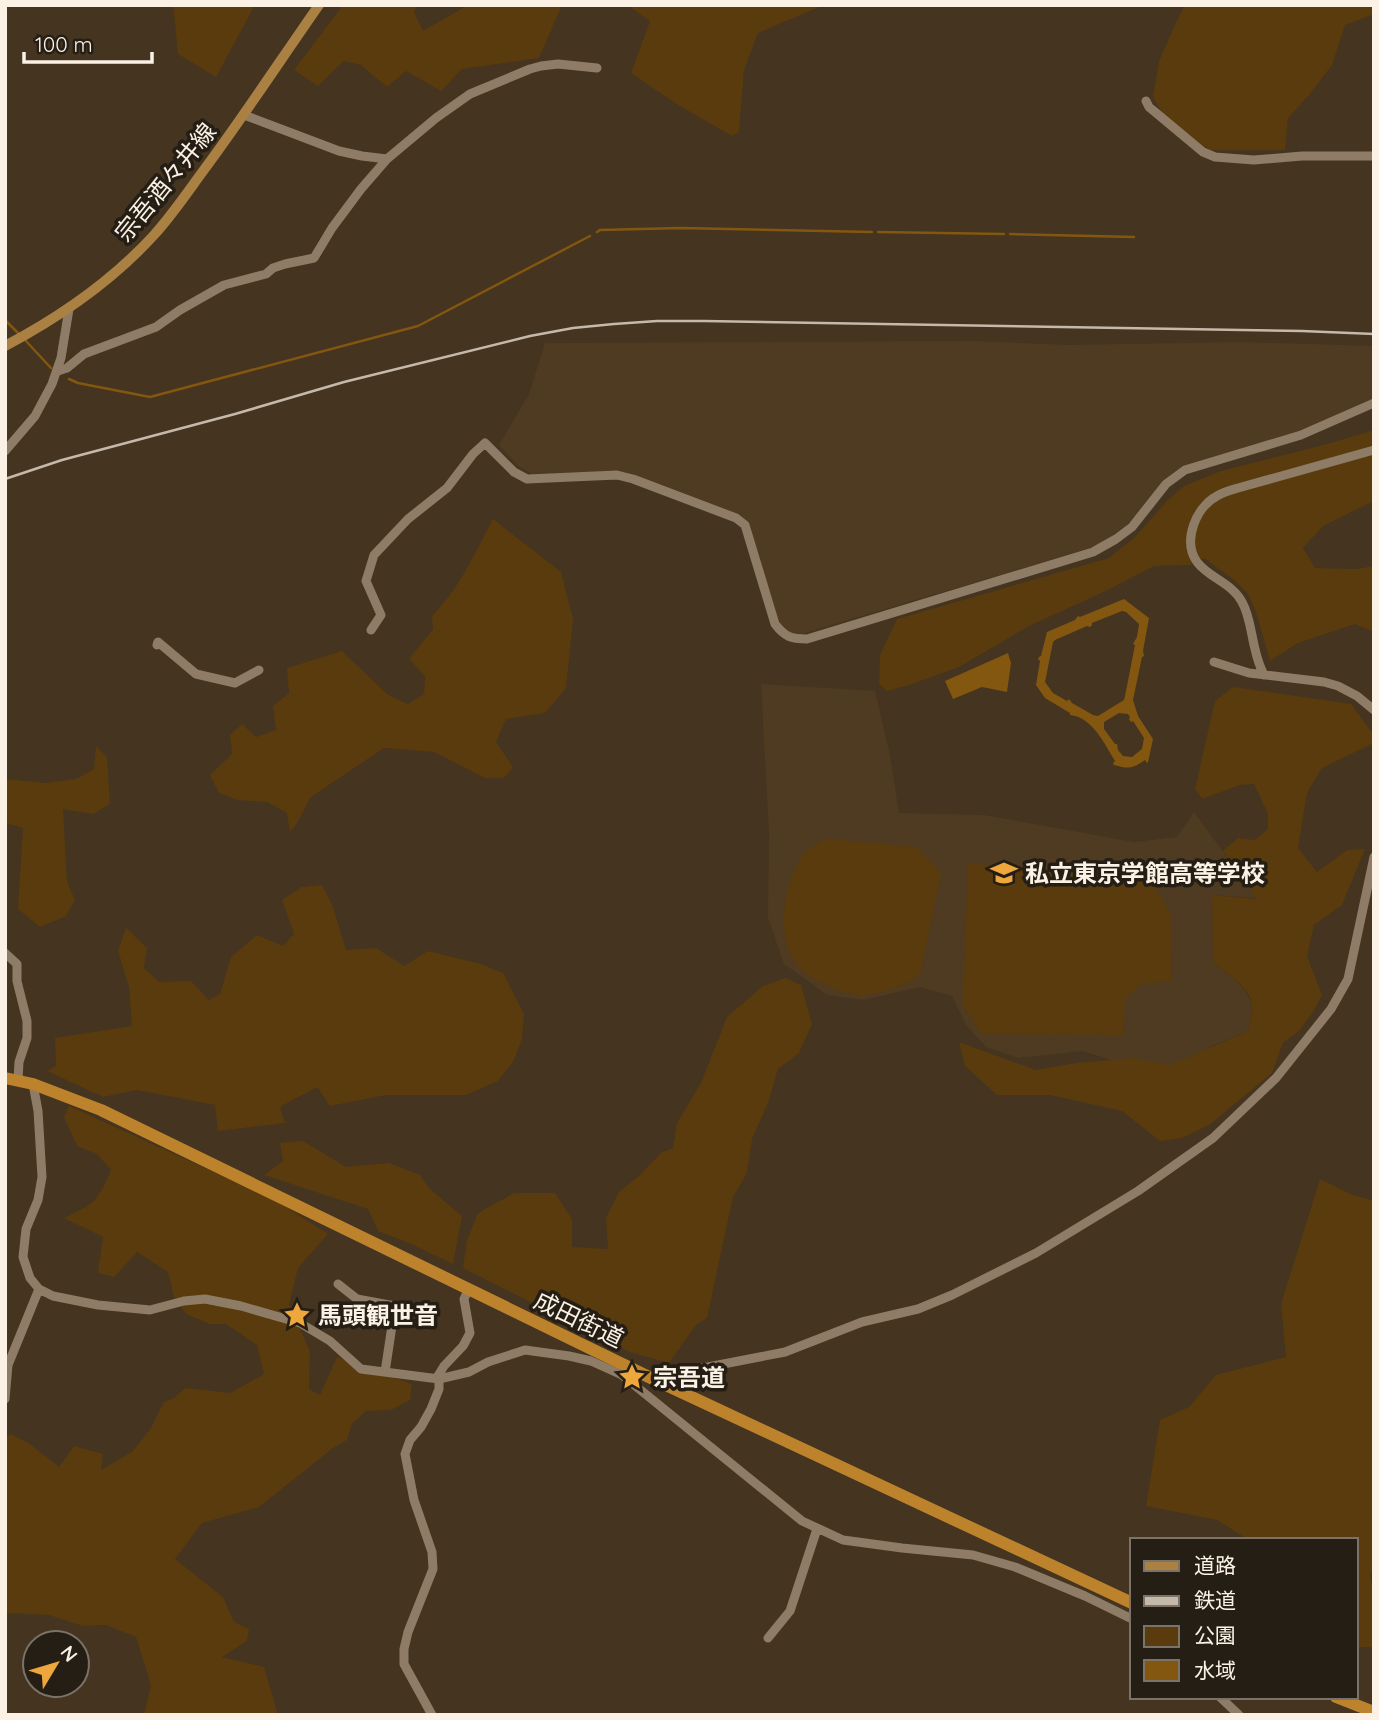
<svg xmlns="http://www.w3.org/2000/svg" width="1379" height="1720" viewBox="0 0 1379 1720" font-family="Quicksand,'Noto Sans JP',sans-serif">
<rect width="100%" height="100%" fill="#443420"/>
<path fill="#4f3b21" d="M975,341L1068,345L1242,342L1374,346V400L1324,423L1196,462L1180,470L1167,480L1127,525L1097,546L802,634L795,635L788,633L777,620L737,515L629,473L613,471L532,474L518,466L499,445L529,394L545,343Z
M761,684L875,691L890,755L899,813L984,815L1134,842L1177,837L1194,812L1257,898L1212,895L1213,963L1230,975L1244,989L1253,1006L1248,1031L1212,1046L1154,1084L1105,1058L1082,1051L1018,1058L986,1047L966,1025L952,996L920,987L863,1000L827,995L784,964L768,918L769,831Z"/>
<path fill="#593b0d" d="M173,5H255L216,77L178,54Z
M343,5H417L414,12L423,31L468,5H562L539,58L462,69L441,91L406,71L387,87L361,65L344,61L318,86L294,70Z
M627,5H824L758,33L744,70L739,132L732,136L678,105L631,73L650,21Z
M1185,5H1374V14L1345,25L1332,65L1309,95L1288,118L1285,150H1210L1166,119L1153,97L1159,61L1173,29Z
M1374,430V501L1323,526L1303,548L1315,568L1356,569L1374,566V632L1355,624L1298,643L1270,661C1265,645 1256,605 1247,593C1235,579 1219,569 1204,558L1189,565L1154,566L1108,590L1029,626L959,667L909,685L887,691L879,684L880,655L897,619L1109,558L1135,537L1167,501L1184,486L1221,471L1331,443Z
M493,519L561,572L573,619L566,688L545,713L506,719L496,742L513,767L504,778H485L434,752L384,748L311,797L297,823L290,832L287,813L267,802L237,800L219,793L210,775L232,754L230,735L242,724L256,737L276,730L273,706L289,693L287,668L342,651L388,695L408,704L424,694L425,676L409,659L433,629L432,616C460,587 474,555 493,519Z
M1233,687L1351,704L1374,735V743L1322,768L1307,793L1298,848L1317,872L1347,850L1365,849L1342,905L1314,925L1307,956L1322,995L1313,1012L1299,1031L1283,1043L1272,1073L1209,1125L1182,1138L1160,1141L1122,1111L1050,1095H997L965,1066L959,1042L1036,1070L1076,1063L1133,1058L1170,1065L1248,1031C1249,1024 1252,1016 1252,1008C1253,989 1227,973 1213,963L1212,895L1257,899L1223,851L1238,838L1255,840L1268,829V814L1254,784L1240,785L1202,799L1195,789L1215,701Z
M96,746L107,757L110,804L93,814L63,809L67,881L75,900L66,916L40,927L18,909L23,828L5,823V779L46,783L76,779L94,769Z
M825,839L917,847L941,873L920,975C907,985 878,995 860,995C843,995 809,979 798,966C777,939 782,897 796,868C798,864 800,857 803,854C808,848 819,843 825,839Z
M968,864L1149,874L1172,917L1171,981L1142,984L1125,999L1123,1035L981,1034L963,1005Z
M322,885L333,907L346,950L376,948L404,966L428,951L481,964L503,973L524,1014L522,1039L513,1062L498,1081L466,1095H386L330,1106L317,1087L280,1107L285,1123L218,1131L215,1105L137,1090L103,1097L47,1071L56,1066L55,1038L132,1026L129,987L118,951L126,928L147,948L144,968L159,982L191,981L209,1000L220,994L231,957L257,935L283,946L294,934L282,900L302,887Z
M786,978L801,985L812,1024L799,1053L778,1069L768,1103L752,1139L747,1173L733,1197L707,1318L696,1325L669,1363L630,1352L463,1268L467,1240L478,1213L514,1193H555L572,1219V1247L608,1249L606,1218L619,1192L640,1175L661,1153L673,1148L677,1123L701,1083L727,1017L763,986Z
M69,1106L275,1200L328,1234L298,1268L289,1305L310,1351L309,1389L320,1395L337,1357L412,1384L410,1400L391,1410L366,1411L352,1424L347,1440L333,1448L259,1507L202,1523L175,1559L223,1597L234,1622L249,1629L247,1641L222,1657L264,1667L278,1715H144L151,1685L136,1637L106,1625L83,1626L49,1615L5,1613V1437L11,1434L30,1444L59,1467L74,1446L103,1454L101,1470L133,1451L151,1428L164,1402L174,1398L185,1388L230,1393L264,1374L257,1345L226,1324H210L186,1314L174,1297L168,1272L137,1252L114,1277L98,1273L103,1237L64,1218C94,1204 98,1201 111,1170L97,1154L77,1146L64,1117Z
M303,1141L346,1167L389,1163L420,1175L429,1188L462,1216L453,1264L409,1243L378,1231L368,1209L264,1175L283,1161L280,1143Z
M1320,1179L1350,1194L1374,1201V1568L1370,1575L1374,1597V1644L1371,1647H1356V1540H1249L1217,1520L1146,1506L1160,1420L1189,1407L1216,1375L1286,1357L1281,1304Z"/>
<path fill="#83570f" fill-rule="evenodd" d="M1124,599L1149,618L1143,651L1144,656L1142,657L1133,700L1138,716L1153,739L1148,762L1147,763L1145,760C1132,769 1129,769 1114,765L1113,763L1115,761C1104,743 1092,717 1070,715V713L1045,698L1036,685L1040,661L1038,659L1039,657L1041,656L1047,632L1075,620L1078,616L1080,617ZM1122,611L1126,612L1139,624L1137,637L1133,644L1135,645L1125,696L1124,700L1098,716L1093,715L1072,703L1069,699L1067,701L1053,693L1045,682L1053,642L1055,640L1087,626L1090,627L1092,625V623ZM1119,713L1128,714L1130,717L1129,719L1131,722L1133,721L1144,738L1142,749L1132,757L1123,756L1118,750L1117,744H1115L1104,729V722Z
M1008,653L1011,663L1007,692L982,687L953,699L945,681Z"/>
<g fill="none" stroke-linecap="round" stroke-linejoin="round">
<path stroke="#83570f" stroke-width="2.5" d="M597,232L600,230L681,228L872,232
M878,232L1004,234
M1010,234L1134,237
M5,320L20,335
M25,340L51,368
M69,379L78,383L150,397L418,326L590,236"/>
<path stroke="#8e7c66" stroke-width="9" d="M1146,101L1149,107L1203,152L1215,157L1254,160L1302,156H1374
M244,115L339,151L362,156L387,159
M58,371L67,368L84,354L156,327L180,310L224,285L266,274L273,268L285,264L314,258L332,228L361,189L387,159L436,118L470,94L530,69L541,66L558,64L597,68
M5,451L35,416L52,384L61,358L69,309
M371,630L381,615L366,581L374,555L408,519L447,488L473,454L485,443L514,472L527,479L617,475L633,479L736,518L745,525L775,624C785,637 791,639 807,639L1093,552L1116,539L1132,527L1166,484L1185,470L1301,435L1374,403
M157,645L158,642L196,674L235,683L259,670
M1214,662L1249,673L1324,682L1338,686L1357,696L1374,710
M1264,675C1260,667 1257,658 1255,649C1251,634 1250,616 1242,602C1232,583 1209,578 1197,562C1182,541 1196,507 1217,496C1223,492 1231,490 1238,488L1374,450
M5,953L17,964V981L27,1021V1038L19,1062L18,1080
M33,1084L38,1111L42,1177L38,1200L26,1229L23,1257L30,1278L39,1289L53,1296L98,1305L150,1310L184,1301L205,1299L241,1306L300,1323L330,1341L361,1369L439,1379L469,1372L488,1362L525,1350L569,1356L591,1361L622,1375L802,1521L843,1540L902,1548L973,1555L1015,1567L1085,1596L1132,1619
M338,1284L357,1299L395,1306L385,1372
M651,1378L785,1352L862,1322L918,1309L952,1295L1036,1253L1138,1191L1213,1138L1276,1078L1331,1009L1348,979L1374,857
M436,1379L444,1366L463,1346L470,1333L464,1299L469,1288
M5,1399L8,1365L39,1289
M768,1638L790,1611L817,1529
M1220,1697L1239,1715
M432,1715L404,1664V1649L408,1632L433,1569L432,1552L414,1500L405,1454L410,1440L421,1427L431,1409L439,1389V1379"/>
<path stroke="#aa8043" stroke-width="10" d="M5,346C60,317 112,281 154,235C174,213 191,187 209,163C247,111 282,58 319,5"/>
<path stroke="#bd832c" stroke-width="12" d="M5,1078L33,1084L101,1110L651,1378L1132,1603
M1336,1697L1374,1712"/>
<path stroke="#c5b9aa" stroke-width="2.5" d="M5,479L62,460L235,414L344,382L530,336L573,328L614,324L657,321H704L1302,331L1374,334"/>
</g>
<defs>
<symbol id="school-bare" viewBox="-9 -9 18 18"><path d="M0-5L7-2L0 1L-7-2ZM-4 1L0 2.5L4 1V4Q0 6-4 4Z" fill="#eea73d" stroke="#251e15" stroke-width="2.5" paint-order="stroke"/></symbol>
<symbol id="sight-bare" viewBox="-9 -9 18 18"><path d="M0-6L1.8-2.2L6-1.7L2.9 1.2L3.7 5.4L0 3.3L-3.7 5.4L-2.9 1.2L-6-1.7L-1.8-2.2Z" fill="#eea73d" stroke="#251e15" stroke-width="2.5" paint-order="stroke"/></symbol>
</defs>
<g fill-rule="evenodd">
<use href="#school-bare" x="985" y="854" width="38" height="38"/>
<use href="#sight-bare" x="278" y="1296" width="38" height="38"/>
<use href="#sight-bare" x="613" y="1358" width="38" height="38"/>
</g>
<g text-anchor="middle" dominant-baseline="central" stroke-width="7" stroke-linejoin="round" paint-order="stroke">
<g font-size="24" fill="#fbf1e5" stroke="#251e15">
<text transform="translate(165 182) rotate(-51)">宗吾酒々井線</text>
<text transform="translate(579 1319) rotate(26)">成田街道</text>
</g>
<g font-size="24" font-weight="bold" fill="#fbf1e5" stroke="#251e15" text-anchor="start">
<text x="1025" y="873">私立東京学館高等学校</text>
<text x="318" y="1315">馬頭観世音</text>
<text x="653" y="1377">宗吾道</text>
</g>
</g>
<rect width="1379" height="1720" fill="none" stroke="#fbf1e5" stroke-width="14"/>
<rect x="1130" y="1538" width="228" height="161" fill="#251e15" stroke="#7b7268" stroke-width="2"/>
<rect x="1144" y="1561" width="35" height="10" fill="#aa8043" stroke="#7b7268" stroke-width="2"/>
<text x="1194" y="1573" font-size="21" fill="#fbf1e5">道路</text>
<rect x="1144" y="1596" width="35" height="10" fill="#c5b9aa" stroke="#7b7268" stroke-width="2"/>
<text x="1194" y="1608" font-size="21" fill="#fbf1e5">鉄道</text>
<rect x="1144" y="1626" width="35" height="21" fill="#593b0d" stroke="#7b7268" stroke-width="2"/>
<text x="1194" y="1643" font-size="21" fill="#fbf1e5">公園</text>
<rect x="1144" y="1660" width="35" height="21" fill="#83570f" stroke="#7b7268" stroke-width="2"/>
<text x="1194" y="1678" font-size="21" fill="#fbf1e5">水域</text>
<g transform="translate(56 1664) rotate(52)"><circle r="33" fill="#251e15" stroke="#7b7268" stroke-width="2"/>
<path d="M0-5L12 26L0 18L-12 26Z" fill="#eea73d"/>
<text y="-10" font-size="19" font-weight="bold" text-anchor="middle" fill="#fbf1e5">N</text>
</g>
<path d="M24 52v10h128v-10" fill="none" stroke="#fbf1e5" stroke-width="3.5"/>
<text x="35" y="52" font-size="21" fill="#fbf1e5" stroke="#251e15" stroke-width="5" paint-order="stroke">100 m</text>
</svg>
